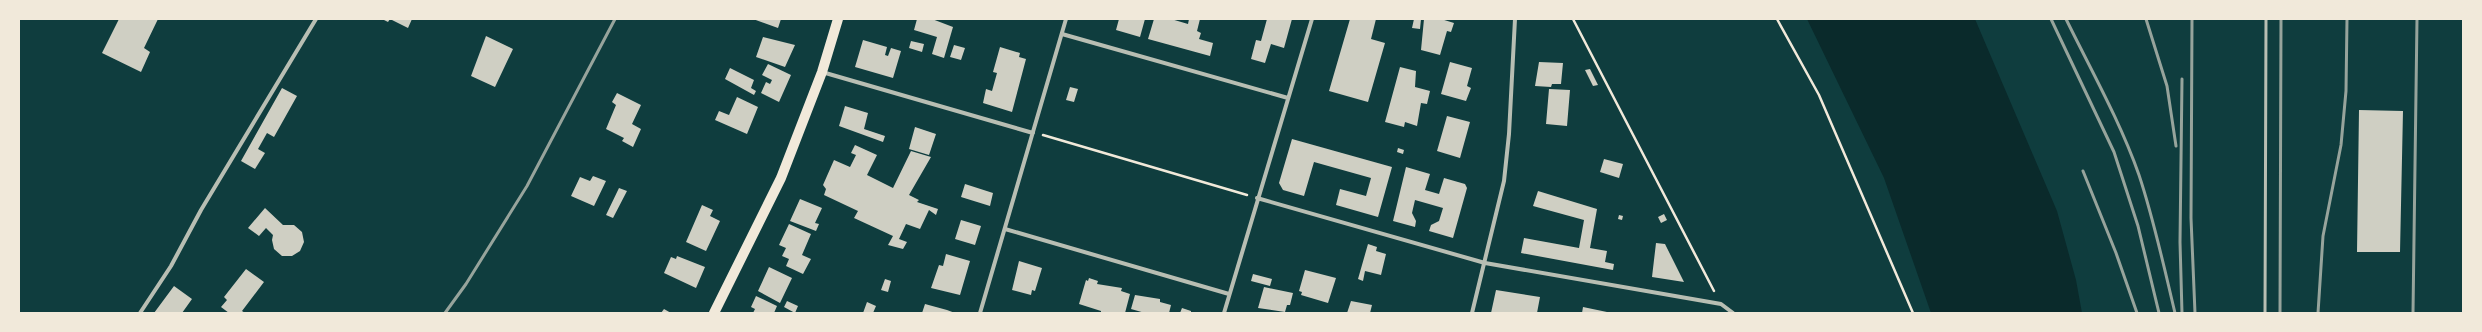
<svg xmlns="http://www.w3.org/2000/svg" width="2482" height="332" viewBox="0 0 2482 332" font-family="Karla,sans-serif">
<rect width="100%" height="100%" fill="#0f3d3e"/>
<path fill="#0a2a2b" d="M1807,19H1975L2057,211L2076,280L2082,313H1931L1884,178Z"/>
<path fill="#cfcfc3" d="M119,19H158L144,48L150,52L141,72L102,53Z
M382,19H412L408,28L390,19L388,22Z
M753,19H781L778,28Z
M917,19H932L953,27L944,58L932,54L937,37L914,30Z
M1119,19H1145L1140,37L1116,30Z
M1154,19H1171L1188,24L1189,19H1200L1197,31L1201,33L1199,39L1213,43L1210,56L1148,39Z
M1267,19H1292L1284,48L1271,44L1265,63L1251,59L1256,40L1261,41Z
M1350,19H1376L1371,39L1385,43L1368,102L1329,91Z
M1414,19H1421L1420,29L1412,28Z
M1424,19H1441L1454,23L1451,32L1447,31L1440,55L1421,50Z
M486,36L513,49L495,87L471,76Z
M763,37L795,45L785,67L756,57Z
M863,40L887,47L885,55L888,56L891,48L901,51L893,78L855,67Z
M911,41L924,44L922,52L909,48Z
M954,45L965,48L961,60L950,57Z
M1000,47L1020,53L1019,57L1026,59L1012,112L983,103L986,89L992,91L997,73L993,72Z
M1450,62L1472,68L1467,86L1471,88L1466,101L1441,94Z
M1539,62L1563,63L1561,84H1552L1551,87L1535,86Z
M768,64L791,75L779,102L761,93L766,82L770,84L772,80L762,75Z
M1400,67L1416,71L1415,87L1430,91L1427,104L1421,103L1417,126L1405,122L1404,127L1385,122Z
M730,68L754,80L751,88L756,91L754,95L725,79Z
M1590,69L1598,85L1593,86L1585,70Z
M1070,87L1078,89L1074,102L1066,100Z
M282,88L297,96L274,137L267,133L258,149L265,153L255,169L241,161Z
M1549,89L1570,90L1567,126L1546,124Z
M617,93L641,105L632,124L641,129L633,147L622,141L624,138L606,129L616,105L612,102Z
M737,97L758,107L747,134L715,120L719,111L729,115Z
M845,106L868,113L864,129L885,136L883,142L839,126Z
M2359,110L2403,111L2400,252H2357Z
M1447,116L1470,122L1460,158L1437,151Z
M915,127L936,134L929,155L909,149Z
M1292,139L1392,167L1378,217L1336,205L1340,189L1366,196L1371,178L1314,162L1304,196L1283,190L1279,183Z
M855,145L877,155L867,175L893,188L911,151L931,157L909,195L919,200L917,202L938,209L936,215L929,210L920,229L906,224L899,239L907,242L903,249L888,245L893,236L854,218L858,211L824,195L826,189L823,185L834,160L850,167L856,155L851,153Z
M1398,148L1404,150L1403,154L1397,152Z
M1604,159L1623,164L1619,178L1600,172Z
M1406,167L1430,174L1425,190L1439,194L1444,178L1465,184L1467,188L1453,238L1429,231L1431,225L1439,221L1443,208L1415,200L1412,213L1416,221L1415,227L1393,221Z
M593,176L606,181L594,206L571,196L580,177L590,181Z
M965,184L993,193L990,206L961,197Z
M619,188L627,191L613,218L606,215Z
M1538,191L1597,209L1590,248L1607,251L1605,262L1614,264L1613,270L1521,253L1524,238L1579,248L1584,220L1533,206Z
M800,199L822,208L815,223L819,224L816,231L790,221Z
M702,205L713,210L710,216L720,221L706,251L686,242Z
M265,208L283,225H294L302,232L304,242L300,251L292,256H282L274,249L272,240L273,235L266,228L259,236L248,228Z
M1664,214L1667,220L1661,223L1658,217Z
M1619,215L1623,216L1622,220L1618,219Z
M961,220L981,226L975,245L955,239Z
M789,224L811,234L802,255L811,259L803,274L786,266L789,259L782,256L786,248L779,245Z
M1656,243L1665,244L1684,282L1652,277Z
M1368,244L1377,247L1376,251L1386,254L1381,275L1365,271L1363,281L1358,279Z
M946,254L970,261L960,295L931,288L939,265L943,266Z
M677,256L705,267L696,288L664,273L671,257L676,259Z
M1019,261L1042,268L1035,291L1032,290L1031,295L1012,290Z
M769,267L792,278L780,303L758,291Z
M246,269L264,282L242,311L245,313H229L221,307L227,300L224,297Z
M1305,270L1336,278L1328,303L1301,295L1302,292L1299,291Z
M1253,274L1272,279L1270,286L1251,281Z
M1089,278L1098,281L1097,284L1122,288L1121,291L1130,294L1125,313H1101V311L1079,304L1086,280L1088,281Z
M885,279L891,281L888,292L881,290Z
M174,286L192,299L182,313H154Z
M1264,287L1293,293L1290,305H1287L1285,312L1258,308Z
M1496,290L1540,297L1537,313H1491Z
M1135,295L1160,299V302L1171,305L1169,313H1145L1131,309Z
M756,296L777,306L774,313H753L755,309L751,307Z
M787,301L798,306L795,313L784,307Z
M1351,301L1372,305L1370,313H1347Z
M867,302L876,306L873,313H863Z
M925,304L947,310L955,313H922Z
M1583,307L1607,312V313H1582Z
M1182,308L1191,311V313H1180Z
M664,309L671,313H661Z"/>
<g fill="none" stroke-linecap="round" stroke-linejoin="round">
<path stroke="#f1e9da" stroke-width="2.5" d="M1573,19L1714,291
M1777,19L1819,95L1913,313
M1043,135L1247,195"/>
<path stroke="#b8beb3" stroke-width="3" d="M2265,313L2266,19"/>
<path stroke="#b8beb3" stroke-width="4" d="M1062,34L1288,98
M822,72L1033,133
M1257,198L1485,263L1721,304L1733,313
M1005,229L1229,294
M140,313L171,266L201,210L316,19
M980,313L1066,19
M1224,313L1312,19
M1472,313L1504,181L1509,134L1515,19"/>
<path stroke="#f1e9da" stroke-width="10" d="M714,313L781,178L822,72L838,19"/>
<path stroke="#97a49c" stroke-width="3" d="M2051,19L2114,152L2138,226L2159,313
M2066,19C2091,70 2120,121 2139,175C2154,220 2164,267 2175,313
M2146,19L2167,86L2176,146
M2192,19L2191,218L2195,313
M2182,79L2180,242L2182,313
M2083,171L2116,253L2137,313
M445,313L466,284L527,186L615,19
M2280,313L2281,19
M2318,313L2323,236L2341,145L2346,91L2347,19
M2413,313L2417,19"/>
</g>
<rect width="2482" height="332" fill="none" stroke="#f1e9da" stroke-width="40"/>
</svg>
